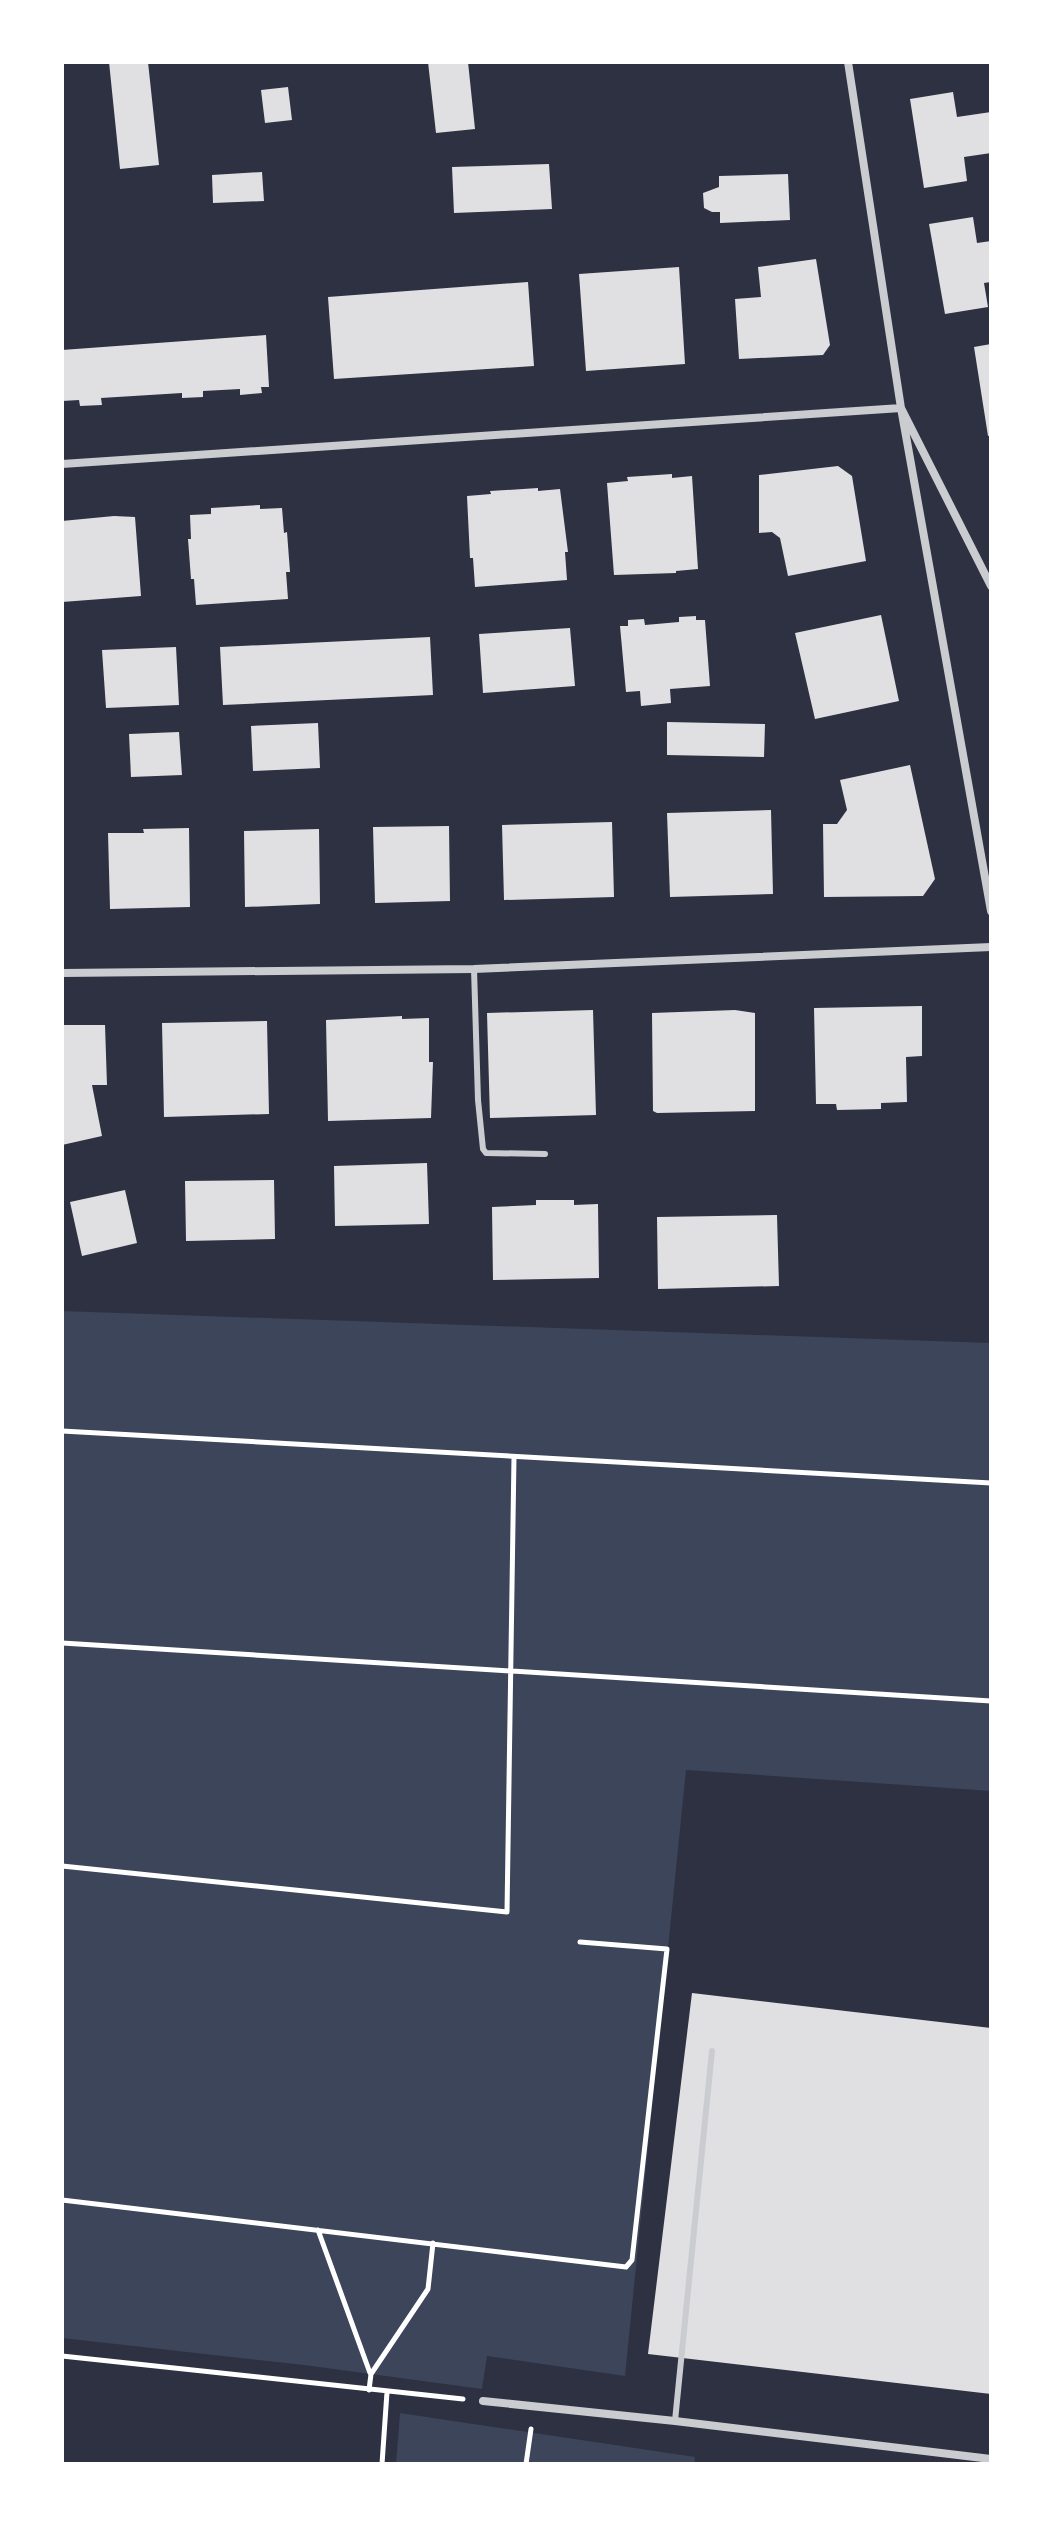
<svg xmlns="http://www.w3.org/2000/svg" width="1053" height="2526" viewBox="0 0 1053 2526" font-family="'IBM Plex Sans',sans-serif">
<rect width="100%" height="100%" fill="#2d3142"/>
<path fill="#3c4559" d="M62,1311L991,1343V1791L686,1770L625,2376L487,2356L482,2389L304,2365L62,2338Z
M400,2413L695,2457L694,2464H396Z"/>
<path fill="#e0e0e3" d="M109,62H148L159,165L120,169Z
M428,62H468L475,129L436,133Z
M288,87L292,120L265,123L261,90Z
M953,92L957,117L991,112V153L964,157L967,181L924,188L910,99Z
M549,164L552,209L454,213L452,167Z
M262,172L264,201L213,203L212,175Z
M788,174L790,220L720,223V212H712L704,208L703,193L719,187V176Z
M973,217L977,243L991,241V282L984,283L988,307L945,314L929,224Z
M816,259L830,345L823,355L739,359L735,299L761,297L758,267Z
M679,267L685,364L586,371L579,274Z
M528,282L534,366L334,379L328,297Z
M266,335L269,387H261L262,393L240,395V389L203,391V397L182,398V393L101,398L102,405L80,406L79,400L62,401V350Z
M991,344V435L988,436L974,347Z
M838,466L852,476L866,561L788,576L780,538L772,532L759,533V475Z
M672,474V478L692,476L698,569L676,571V573L614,575L607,483L628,481L627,477Z
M538,488V491L560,489L568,552H565L567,580L475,587L473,558H470L467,496L491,494L490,491Z
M260,505V509L282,508L284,533L287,532L290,572H286L288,599L196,605L194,579H191L188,539H191L190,515L211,514V508Z
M114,516L135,517L141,596L62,602V521Z
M881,615L899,701L815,719L795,633Z
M696,616V620H705L710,686L670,689L671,703L641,706L640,691L626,692L620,626H628V620L644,619L645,625L679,622V617Z
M570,628L575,686L483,693L479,634Z
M430,637L433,695L223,705L220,647Z
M176,647L179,705L106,708L102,650Z
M667,722L765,724L764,757L667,755Z
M318,723L320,768L253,771L251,726Z
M179,732L182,775L131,777L129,734Z
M910,765L935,879L923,896L824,897L823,824H837L847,810L840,780Z
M771,810L773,894L670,897L667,813Z
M612,822L614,897L504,900L502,825Z
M449,826L450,901L375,903L373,827Z
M189,828L190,907L110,909L108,833H144L143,829Z
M319,829L320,904L245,907L244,831Z
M922,1006V1056L906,1057L907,1102L881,1103V1109L837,1110L836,1104H816L814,1008Z
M593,1010L596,1115L490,1118L487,1013Z
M735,1010L755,1013V1111L657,1113L653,1111L652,1013Z
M402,1016V1019L429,1018V1062H433L431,1118L328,1121L326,1020Z
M267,1021L269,1114L164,1117L162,1023Z
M62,1025H105L107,1085H92L102,1136L62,1145Z
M427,1163L429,1224L335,1226L334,1166Z
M274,1180L275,1239L186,1241L185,1181Z
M125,1190L137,1243L82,1256L70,1202Z
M536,1200H574V1205L598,1204L599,1278L493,1280L492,1207L536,1205Z
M777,1215L779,1286L658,1289L657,1217Z
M692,1993L991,2028V2394L648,2354Z"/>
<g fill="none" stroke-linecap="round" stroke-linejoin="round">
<path stroke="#fff" stroke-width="5" d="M62,1431L991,1483
M62,1643L991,1701
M62,1866L507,1912L514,1457
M62,2200L626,2267L632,2260L667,1949L580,1942
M318,2230L370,2373
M62,2356L463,2399
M369,2390L371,2374L428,2289L433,2243
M382,2464L387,2392
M526,2464L531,2429"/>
<path stroke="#caccd0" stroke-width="6" d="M474,969L478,1100L483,1149L486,1153L545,1154
M675,2421L712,2051"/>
<path stroke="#caccd0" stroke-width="8" d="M848,62L901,408L991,586
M62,464L901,408L991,911
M62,973L474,969L991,947
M483,2401L675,2421L991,2459"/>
</g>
<rect width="1053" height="2526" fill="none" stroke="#ffffff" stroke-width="128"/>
</svg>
